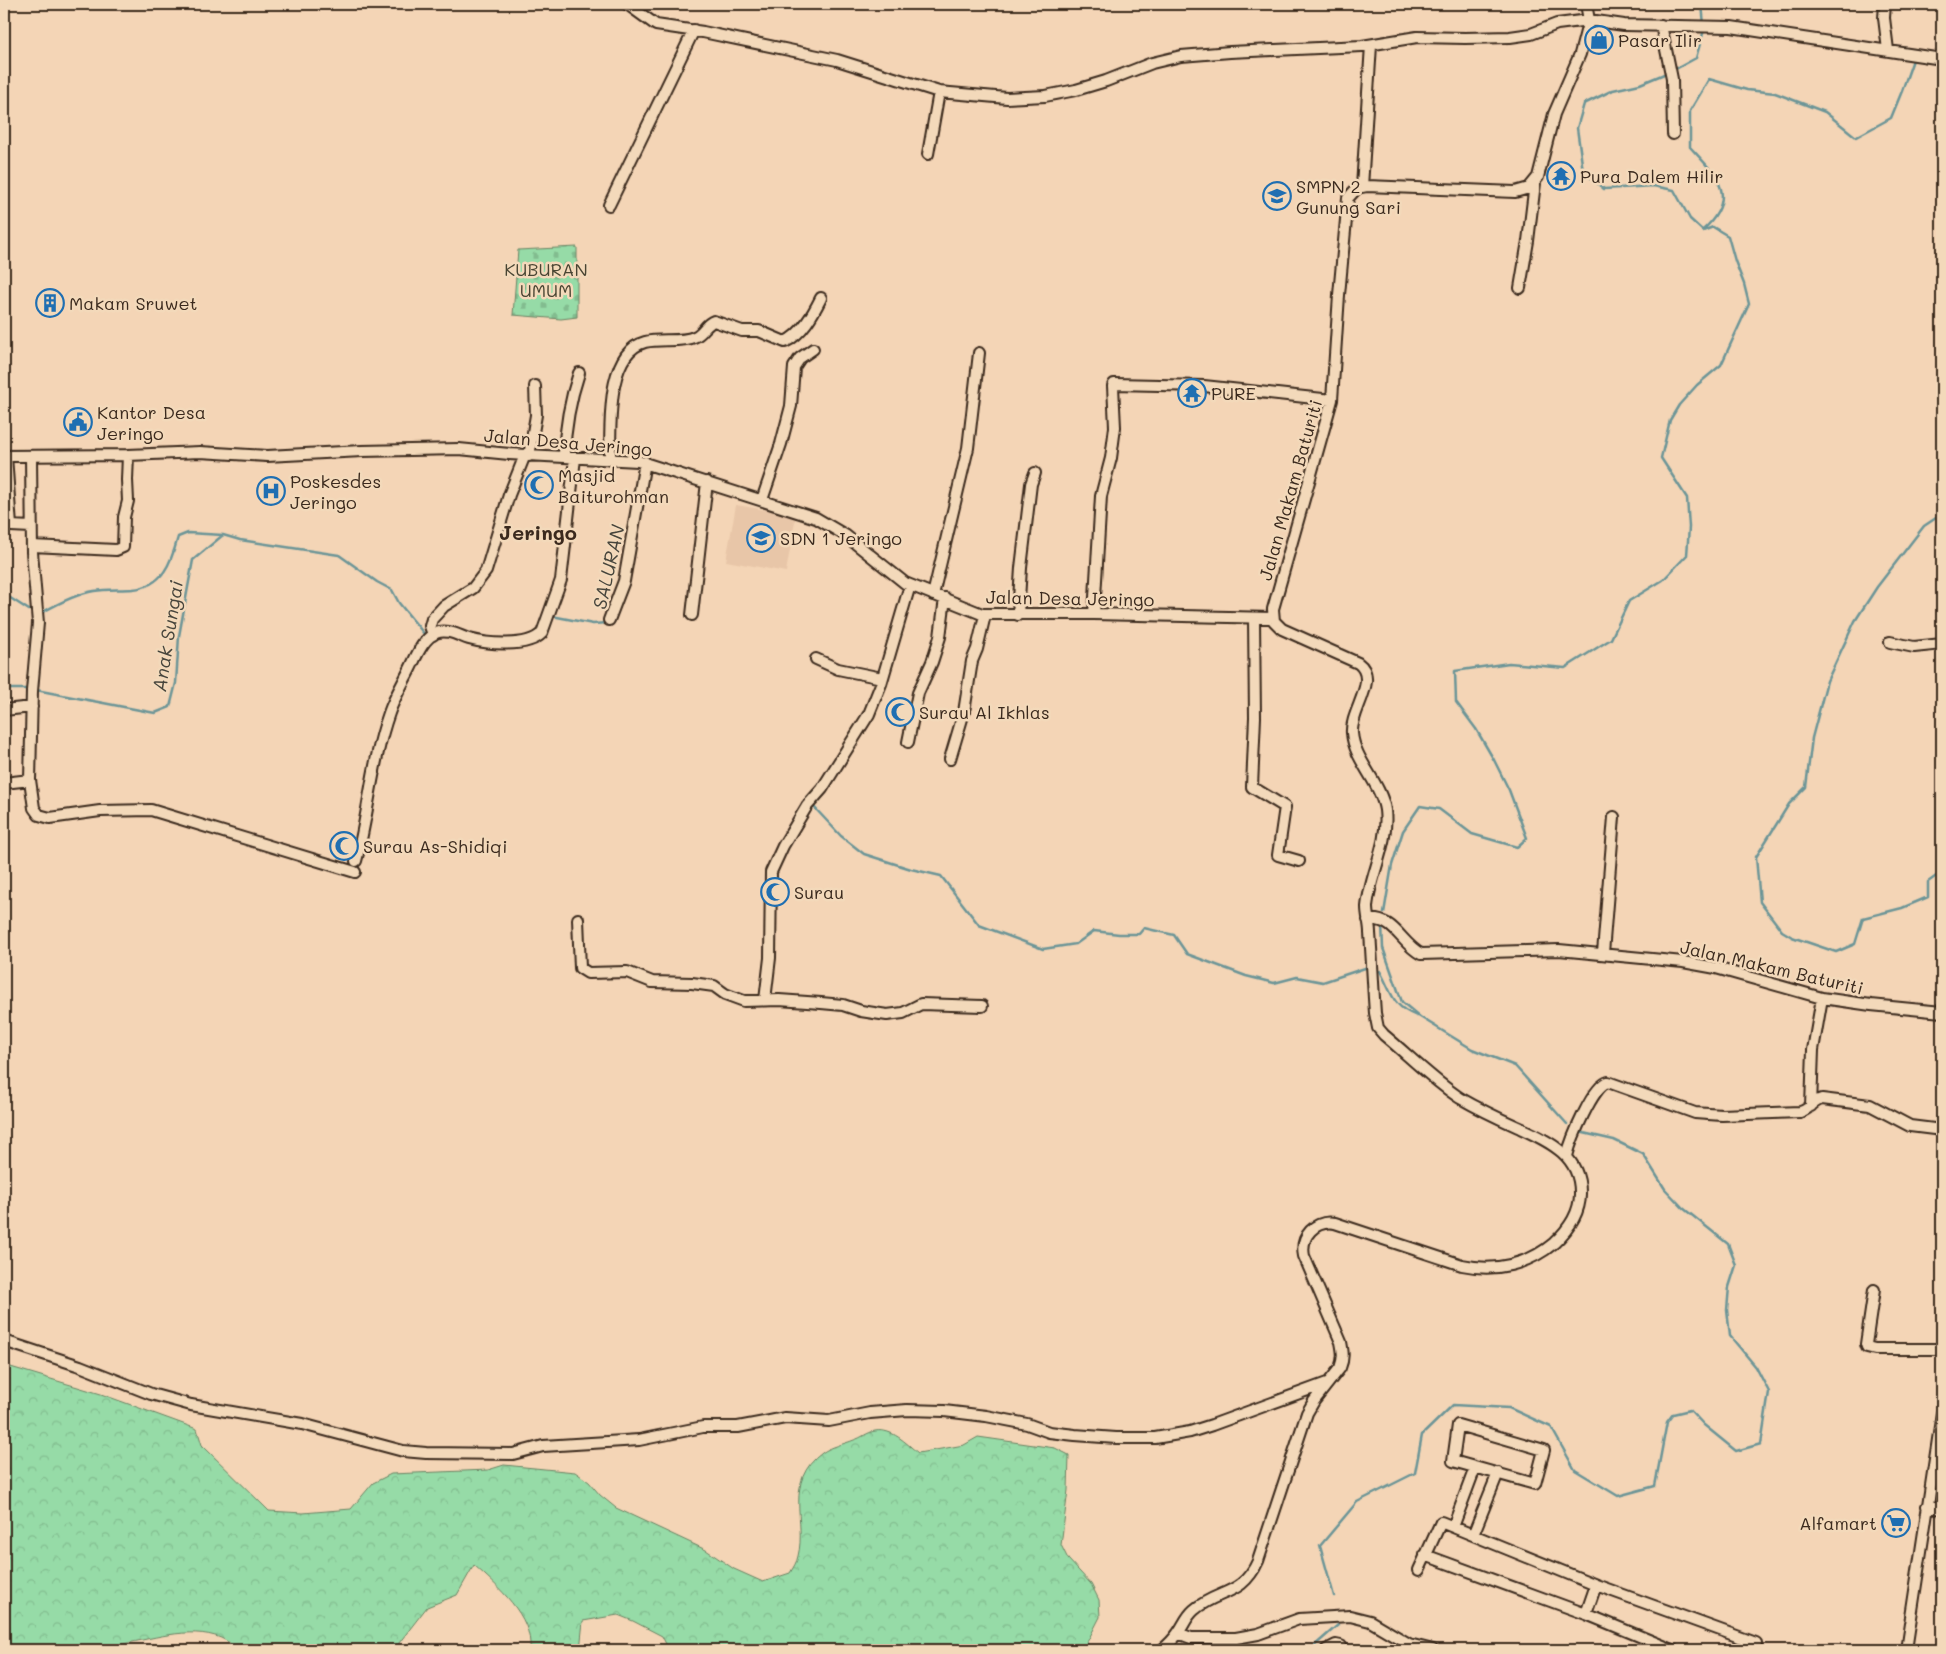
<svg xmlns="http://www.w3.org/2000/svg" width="1946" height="1654" viewBox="0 0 1946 1654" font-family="Mali,sans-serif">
<defs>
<pattern id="forest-crowns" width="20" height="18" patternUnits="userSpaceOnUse" patternTransform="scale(1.25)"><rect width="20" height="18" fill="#96dba7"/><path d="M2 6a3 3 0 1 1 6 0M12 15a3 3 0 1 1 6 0" fill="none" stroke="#82bc8f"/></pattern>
<pattern id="cemetery-stones" width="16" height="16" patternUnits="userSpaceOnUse" patternTransform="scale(1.25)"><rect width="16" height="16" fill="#96dba7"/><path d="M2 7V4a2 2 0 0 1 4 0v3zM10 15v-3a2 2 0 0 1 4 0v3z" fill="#82bc8f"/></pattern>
</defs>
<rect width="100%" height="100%" fill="#f4d5b6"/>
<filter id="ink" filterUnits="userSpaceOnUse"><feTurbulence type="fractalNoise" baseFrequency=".02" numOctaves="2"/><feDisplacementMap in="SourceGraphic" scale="10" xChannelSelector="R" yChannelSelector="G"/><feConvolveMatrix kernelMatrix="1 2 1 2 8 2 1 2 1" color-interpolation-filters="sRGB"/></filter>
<g filter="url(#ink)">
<path fill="#e8c6a8" d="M736,505L796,515L786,572L726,561Z"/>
<path fill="url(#forest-crowns)" stroke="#688262" d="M4,1365L101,1394L197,1429L202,1445L269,1511L303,1513L351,1509L373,1483L391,1474L488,1470L504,1465L575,1472L589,1482L600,1495L616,1508L706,1550L734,1569L763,1582L790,1573C793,1568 797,1562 798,1556C807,1521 783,1482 822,1453C830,1447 844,1444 854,1440C861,1438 868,1432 875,1431C892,1428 906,1443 918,1453L964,1445L978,1437L1055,1448L1069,1455L1068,1490L1061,1545L1068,1559L1091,1584L1099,1600L1100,1617L1083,1650H669L662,1636L633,1621L618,1615L583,1621L580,1650H530C533,1616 497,1586 474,1565L457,1595L427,1607L399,1643L397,1650H241C234,1647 228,1641 221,1638C189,1625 149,1640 117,1645L111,1650H4Z"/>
<path fill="url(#cemetery-stones)" stroke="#688262" d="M577,247V317L561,319L513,315L518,250Z"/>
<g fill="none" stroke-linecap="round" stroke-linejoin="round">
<path stroke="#6c9597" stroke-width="2.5" d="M1702,4L1704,25
M1674,70L1696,58L1704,30
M1703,230C1740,196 1716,175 1690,147V111L1709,79L1747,90L1775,93L1825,112L1856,137L1891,118L1902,91L1914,57
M1942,514L1924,526L1877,587L1855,621L1827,681L1812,738L1806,787L1789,804L1756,857L1760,902L1782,931L1792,937L1836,952L1855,944L1863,918L1902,908L1928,897V882L1942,872
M4,594L29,610H35
M41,611L43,612C59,603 76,594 94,591C107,589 120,590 133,589C163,586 171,563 178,537L188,533L223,535L240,540L339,555L377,582L392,590L399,603L425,635
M552,616L593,624L607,623
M4,689H30
M36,690L155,713L170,707L176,683L179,636L193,560L223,535
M813,806L841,836L864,854L911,869L941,876L979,925L1043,949L1076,944L1094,931L1119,934H1139L1144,928L1174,935L1187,954L1246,976L1274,983L1297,977L1323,982L1365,968L1369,965
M1384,913L1392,865L1403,831L1420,806L1439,809L1472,834L1517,847L1527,838L1509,790L1494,760L1476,729L1456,702L1455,671L1509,663L1565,668L1611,639L1629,601L1663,580L1687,555L1689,527L1687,498L1661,458L1670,420L1679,405L1697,385L1721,365L1749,304L1744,284L1735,261L1728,236L1713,227L1703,231L1690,219L1674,190L1653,186L1604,189L1583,171L1577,128L1584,104L1613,90L1640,84L1669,72
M1382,924L1383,948L1402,1002L1420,1017L1472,1049L1515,1066L1567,1124
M1380,971C1392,993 1392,1007 1417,1016
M1334,1596L1320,1546L1357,1502L1415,1473L1422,1435L1453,1405L1509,1408L1551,1427L1575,1470L1618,1496L1655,1486L1667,1422L1673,1414L1690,1410L1704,1425L1736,1451L1761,1444L1769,1392L1756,1367L1730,1336L1727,1310L1729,1287L1736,1265L1728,1244L1683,1208L1665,1189L1643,1154L1614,1140L1579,1132
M1302,1650L1313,1647L1338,1625"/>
<defs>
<path id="minor" d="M627,4L656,25L703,32L837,60L939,92L1007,98L1045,96L1076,90L1106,81L1152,63L1181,56L1230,52L1362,46L1417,37L1465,38L1510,37L1531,34L1557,24L1589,20L1586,4
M1885,4L1884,18L1888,50
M1661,25L1672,79L1673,134
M928,154L939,92
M1362,187L1371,45
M609,205L694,30
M1520,288L1528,241L1535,183
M4,456L128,455L200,452L267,456L362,451L459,449L509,454L638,461L816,518L845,535L905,583L982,614H1094L1273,618
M6,456L11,526L31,527
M529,456L536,415L535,386
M564,457C565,429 570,400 579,373
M610,459C611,428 605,353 645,342C660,338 680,343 694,337C703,334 705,324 714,321L742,331H759L785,342C802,334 813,314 821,298
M762,500L781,444L791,406L794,367L800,358L813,349
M32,546L116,550L123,547L124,517L128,501L127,480L128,455
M933,595L968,448L979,353
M1094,614L1101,496L1111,458L1115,427L1113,386L1114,384L1204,386L1332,400
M692,615L707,482
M1018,615L1021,568L1031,484L1035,473
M1254,618L1255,717L1252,787L1285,807L1278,855L1299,861
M609,620L624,581L645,462
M433,635L430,626L432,619L444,606L473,588L486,571L509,495L525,455
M1890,642L1914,647L1942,644
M816,659L838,669L882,678
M4,710L32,707
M908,742L918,693L932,662L940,637L945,598
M950,759L964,712L972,661L977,649L985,615
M30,780L34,808L39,815L50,818L100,811L151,810L355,872
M4,783L30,780L32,691L38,623L32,552L31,456
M356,861C369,812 372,761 389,713C394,698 403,683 410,669C416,657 423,638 436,633C447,628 459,636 469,639C487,644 528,648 542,633L561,580L575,458
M578,919L580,968L588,973L627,972L652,982L692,983L714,986L725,994L744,1001L779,1000L821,1003L843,1005L861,1011L887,1015L903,1013L921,1004L982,1006
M1368,920C1395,917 1400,943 1421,954L1559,950L1683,962L1716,968L1822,998L1871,1005L1942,1012
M1603,953L1614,817
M765,1000L770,958L771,872L783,846L807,806L822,789L869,714L881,684L910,585
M1811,1106L1813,1050L1822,998
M1567,1156C1571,1140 1593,1085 1608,1082L1695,1113L1722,1115L1800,1112C1809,1110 1813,1101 1822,1099L1870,1105L1910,1126L1942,1130
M1874,1290L1866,1344L1867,1347L1875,1349H1942
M4,1341L80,1366L151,1394L191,1405L302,1424L403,1451L426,1453L513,1454L543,1446L639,1440L703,1427H738L785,1418L829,1421L870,1413L907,1410L944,1411L986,1416L1027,1424L1049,1432L1075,1435L1116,1438H1155L1190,1432L1212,1425L1327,1383
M1458,1425L1544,1450L1535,1484L1453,1461Z
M1927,1506L1942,1509
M1453,1527L1475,1468
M1473,1535L1498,1473
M1425,1555L1586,1614L1673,1650
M1419,1570L1441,1522L1596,1585L1756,1643L1753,1650
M1586,1614L1596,1585
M1178,1633L1191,1638H1236L1258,1634L1299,1619L1350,1616L1370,1621L1409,1644L1433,1650
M1162,1650C1168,1645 1174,1639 1178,1633C1184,1625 1186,1617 1194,1610C1218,1589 1242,1597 1258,1561L1307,1413L1314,1401L1340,1368C1344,1358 1343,1352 1341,1342L1304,1256C1300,1236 1315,1220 1335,1223L1462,1265C1495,1272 1528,1265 1554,1243C1568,1230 1580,1213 1580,1194C1581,1155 1548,1141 1518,1127C1498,1118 1479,1109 1460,1098C1434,1081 1408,1055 1384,1035L1378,1028L1375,1013C1373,986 1372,960 1370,933C1370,924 1367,916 1367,907C1370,874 1389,844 1385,810C1381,783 1354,760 1352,733C1350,711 1380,679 1358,663L1282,629L1274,621L1273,609L1332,400L1339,295L1348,198L1357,188L1367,186L1515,192L1529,188L1538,177L1554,114L1580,54L1589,20L1624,25L1731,27L1942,59
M1326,1650L1336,1645L1341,1646L1343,1650
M1906,1650L1942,1413"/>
</defs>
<use href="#minor" stroke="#3b2a1e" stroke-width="14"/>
<use href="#minor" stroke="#f3d9ba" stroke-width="10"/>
</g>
</g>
<defs>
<symbol id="shop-ring" viewBox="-11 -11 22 22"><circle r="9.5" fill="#f3d9ba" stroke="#1f6fb2" stroke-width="1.5"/><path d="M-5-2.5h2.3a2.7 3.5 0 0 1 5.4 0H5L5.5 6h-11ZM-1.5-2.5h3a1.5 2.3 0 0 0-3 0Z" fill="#1f6fb2"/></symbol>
<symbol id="temple-ring" viewBox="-11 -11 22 22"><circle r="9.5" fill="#f3d9ba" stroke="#1f6fb2" stroke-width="1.5"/><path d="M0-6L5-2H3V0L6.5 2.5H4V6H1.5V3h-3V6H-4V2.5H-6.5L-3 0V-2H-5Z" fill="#1f6fb2"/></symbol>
<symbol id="school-ring" viewBox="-11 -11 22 22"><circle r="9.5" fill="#f3d9ba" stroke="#1f6fb2" stroke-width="1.5"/><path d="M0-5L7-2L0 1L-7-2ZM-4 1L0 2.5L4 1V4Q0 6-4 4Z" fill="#1f6fb2"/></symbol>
<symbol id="building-ring" viewBox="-11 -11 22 22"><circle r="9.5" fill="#f3d9ba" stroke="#1f6fb2" stroke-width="1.5"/><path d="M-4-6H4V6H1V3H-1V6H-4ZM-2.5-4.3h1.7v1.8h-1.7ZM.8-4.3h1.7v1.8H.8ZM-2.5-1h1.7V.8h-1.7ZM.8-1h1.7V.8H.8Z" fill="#1f6fb2"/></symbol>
<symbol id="civic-ring" viewBox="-11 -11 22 22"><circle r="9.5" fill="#f3d9ba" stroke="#1f6fb2" stroke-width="1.5"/><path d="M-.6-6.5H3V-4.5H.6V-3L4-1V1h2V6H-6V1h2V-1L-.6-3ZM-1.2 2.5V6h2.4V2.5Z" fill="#1f6fb2"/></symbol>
<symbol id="mosque-ring" viewBox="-11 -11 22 22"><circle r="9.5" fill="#f3d9ba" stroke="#1f6fb2" stroke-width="1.5"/><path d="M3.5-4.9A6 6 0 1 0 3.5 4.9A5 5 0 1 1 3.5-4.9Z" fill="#1f6fb2"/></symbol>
<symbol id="hospital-ring" viewBox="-11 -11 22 22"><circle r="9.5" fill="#f3d9ba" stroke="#1f6fb2" stroke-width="1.5"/><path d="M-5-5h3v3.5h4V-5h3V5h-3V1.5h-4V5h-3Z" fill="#1f6fb2"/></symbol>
<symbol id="supermarket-ring" viewBox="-11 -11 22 22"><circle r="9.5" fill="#f3d9ba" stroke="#1f6fb2" stroke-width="1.5"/><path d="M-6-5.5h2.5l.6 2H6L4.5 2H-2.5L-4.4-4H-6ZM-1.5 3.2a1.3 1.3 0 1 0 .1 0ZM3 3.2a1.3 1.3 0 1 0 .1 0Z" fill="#1f6fb2"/></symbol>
</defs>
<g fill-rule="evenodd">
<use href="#shop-ring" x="1583" y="24" width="32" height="32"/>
<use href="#temple-ring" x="1545" y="160" width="32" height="32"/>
<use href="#school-ring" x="1261" y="180" width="32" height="32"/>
<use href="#building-ring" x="34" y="287" width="32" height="32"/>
<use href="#temple-ring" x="1176" y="377" width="32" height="32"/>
<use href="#civic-ring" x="62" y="406" width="32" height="32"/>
<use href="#mosque-ring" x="523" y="469" width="32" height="32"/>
<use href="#hospital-ring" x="255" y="475" width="32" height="32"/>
<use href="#school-ring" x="745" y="522" width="32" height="32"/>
<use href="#mosque-ring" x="884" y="696" width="32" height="32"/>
<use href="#mosque-ring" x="328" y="830" width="32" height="32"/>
<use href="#mosque-ring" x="759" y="876" width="32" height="32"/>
<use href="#supermarket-ring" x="1880" y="1507" width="32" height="32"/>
</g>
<g text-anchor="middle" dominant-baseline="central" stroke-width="5" stroke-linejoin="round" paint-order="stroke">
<g font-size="18" fill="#3b2a1e" stroke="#f3d9ba" text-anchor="start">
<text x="1618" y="40">Pasar Ilir</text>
<text x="1580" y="176">Pura Dalem Hilir</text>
<text x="1296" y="186">SMPN 2<tspan x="1296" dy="21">Gunung Sari</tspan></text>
<text x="69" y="303">Makam Sruwet</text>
<text x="1211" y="393">PURE</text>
<text x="97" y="412">Kantor Desa<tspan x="97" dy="21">Jeringo</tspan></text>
<text x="558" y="475">Masjid<tspan x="558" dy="21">Baiturohman</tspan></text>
<text x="290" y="481">Poskesdes<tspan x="290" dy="21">Jeringo</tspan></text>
<text x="780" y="538">SDN 1 Jeringo</text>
<text x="919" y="712">Surau Al Ikhlas</text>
<text x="363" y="846">Surau As-Shidiqi</text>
<text x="794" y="892">Surau</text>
<text x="1877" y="1523" text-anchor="end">Alfamart</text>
</g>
<g font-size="18" fill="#494533" stroke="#f3d9ba">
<text x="546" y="269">KUBURAN<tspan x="546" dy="21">UMUM</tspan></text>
</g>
<g font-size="18" fill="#3b2a1e" stroke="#f3d9ba">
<text transform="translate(568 442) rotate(5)">Jalan Desa Jeringo</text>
<text transform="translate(1290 490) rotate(-74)">Jalan Makam Baturiti</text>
<text transform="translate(1070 598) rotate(1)">Jalan Desa Jeringo</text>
<text transform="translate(1772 967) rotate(13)">Jalan Makam Baturiti</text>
</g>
<g font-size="19" font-style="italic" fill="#47453c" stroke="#f3d9ba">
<text transform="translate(608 567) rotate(-77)">SALURAN</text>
<text transform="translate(167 636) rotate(-81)">Anak Sungai</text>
</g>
<g font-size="20" font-weight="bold" fill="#3b2a1e" stroke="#f3d9ba">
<text x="538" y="532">Jeringo</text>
</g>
</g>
<rect width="1946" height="1654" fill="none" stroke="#f3d9ba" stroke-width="20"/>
<rect x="10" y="10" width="1926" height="1634" fill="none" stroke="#3b2a1e" stroke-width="2" filter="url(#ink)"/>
</svg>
